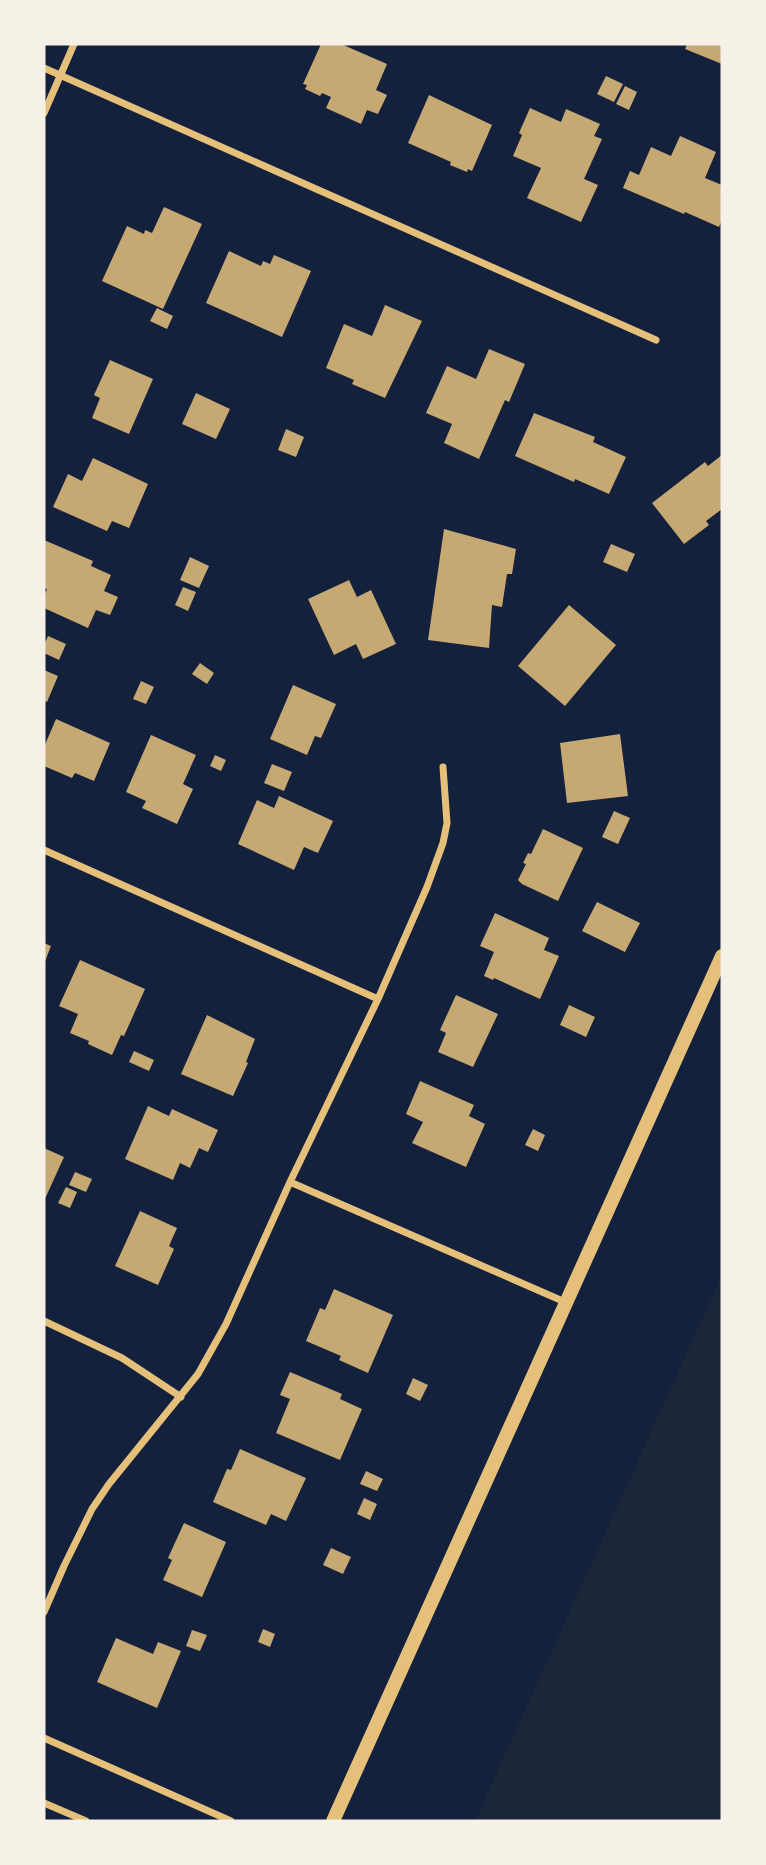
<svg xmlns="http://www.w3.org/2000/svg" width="766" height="1865" viewBox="0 0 766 1865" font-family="Spectral,serif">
<rect width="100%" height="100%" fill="#14213d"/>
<path fill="#1d2539" d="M722,1275V1821H475Z"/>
<path fill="#c6a872" d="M321,44H341L387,64L376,90L387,95L378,114L367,110L361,124L326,108L331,97L322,93L320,96L305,89L307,85L303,84Z
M687,44H722V64L685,49Z
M606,76L623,84L614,102L597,94Z
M625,86L637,92L629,110L616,104Z
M429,95L492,125L472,171L468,169L467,172L450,165L451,162L408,143Z
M530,108L561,122L566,109L600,124L594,136L602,139L584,179L598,185L581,222L527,198L541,168L513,156L522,135L519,133Z
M680,136L716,152L705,178L722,185V220L719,227L685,212L684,214L623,188L630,171L639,175L651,147L671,156Z
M164,207L202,224L163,309L102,281L127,226L144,234L145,230L152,233Z
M229,251L261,266L263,261L270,264L274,255L311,271L282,337L206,303Z
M385,305L422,321L385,398L352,384L354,380L326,368L344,324L372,336Z
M157,308L173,316L167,329L150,321Z
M489,349L525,364L509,402L505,400L479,459L444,443L452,424L426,413L447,366L476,379Z
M110,360L153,379L129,434L92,418L100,398L94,395Z
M196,393L230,409L216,439L182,424Z
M534,413L595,437L593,442L626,457L609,494L575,479L574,482L515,456Z
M286,429L304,437L296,457L278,450Z
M722,455V509L706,521L709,525L684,544L652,503L705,462L708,466Z
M93,458L148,484L129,528L112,521L107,531L53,507L68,474L82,481Z
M444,529L516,549L512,574H507L502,607L492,605L489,648L428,640Z
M44,540L93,561L91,566L111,575L104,591L118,597L110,615L96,610L88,628L44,608V596L47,589L44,588Z
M611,544L635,554L627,572L603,562Z
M190,557L209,566L199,588L180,580Z
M349,580L357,597L371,590L396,644L363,659L356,644L334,655L308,599Z
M183,587L196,592L188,611L175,605Z
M569,605L616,645L565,706L518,666Z
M48,636L66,644L59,660L44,653V645Z
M200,663L214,673L207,684L192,674Z
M44,670L58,676L47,702L44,700Z
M141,681L154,687L146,704L133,699Z
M293,685L336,704L321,738L315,736L307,755L270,739Z
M56,719L110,743L94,781L75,773L72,778L44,766V747Z
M620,734L628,796L567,803L560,743Z
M151,735L196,755L183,784L193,789L177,824L142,808L146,801L126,792Z
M215,755L226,760L221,771L210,766Z
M272,764L292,772L284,791L264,783Z
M279,796L333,821L318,853L304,847L294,870L238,844L257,800L274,808Z
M614,811L630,818L618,844L602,837Z
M543,829L583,848L558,901L522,884L518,880L526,864L523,863L528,853L531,854Z
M597,902L640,923L625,952L582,931Z
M495,913L549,938L544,950L559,956L540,999L494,978L493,980L484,976L494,952L480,946Z
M44,943L51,946L44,964Z
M80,960L145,989L124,1036L121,1035L112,1055L88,1044L89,1041L70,1033L78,1014L59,1006Z
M456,995L498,1014L473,1067L438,1052L446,1033L440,1030Z
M569,1005L595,1017L586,1037L560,1025Z
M207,1015L255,1039L246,1062L248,1063L233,1096L181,1074Z
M134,1051L154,1060L149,1071L129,1062Z
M420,1081L474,1105L469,1116L485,1124L466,1167L412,1143L423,1122L406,1114Z
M148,1106L169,1116L172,1109L218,1130L208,1152L199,1148L190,1168L180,1163L173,1180L125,1159Z
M533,1129L545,1135L538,1151L525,1145Z
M44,1148L64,1157L44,1201Z
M75,1172L92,1179L86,1192L69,1185Z
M66,1187L77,1192L70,1208L58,1203Z
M140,1211L177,1228L169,1246L174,1249L158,1285L115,1266Z
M334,1289L393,1315L368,1373L339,1360L341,1356L306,1341L320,1308L325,1310Z
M290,1372L342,1394L340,1399L362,1409L340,1460L276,1433L290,1399L280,1395Z
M413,1378L428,1385L420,1401L406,1394Z
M240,1449L306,1478L286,1521L271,1514L266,1525L213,1502L227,1469L231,1470Z
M366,1471L383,1479L377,1491L360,1484Z
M364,1498L377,1504L370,1520L357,1514Z
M184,1523L226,1542L202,1597L163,1580L172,1560L168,1558Z
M331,1548L351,1557L343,1574L323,1565Z
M263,1629L275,1634L270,1647L258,1642Z
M192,1630L207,1635L200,1651L186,1646Z
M116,1638L153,1654L158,1642L181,1651L157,1708L97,1682Z"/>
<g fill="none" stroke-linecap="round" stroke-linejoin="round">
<path stroke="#e5c07b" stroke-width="7" d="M44,68L656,340
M44,113L74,44
M44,850L378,999
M290,1182L565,1302
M44,1321L122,1358L181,1397
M44,1612L64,1566L92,1509L109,1484L198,1374L226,1324L290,1182L378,999L427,887L443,843L447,823L443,767
M44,1738L231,1821
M44,1803L86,1821"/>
<path stroke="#e5c07b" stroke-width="14" d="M333,1821L722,956"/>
</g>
<rect width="766" height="1865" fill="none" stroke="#f6f1e7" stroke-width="91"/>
</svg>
